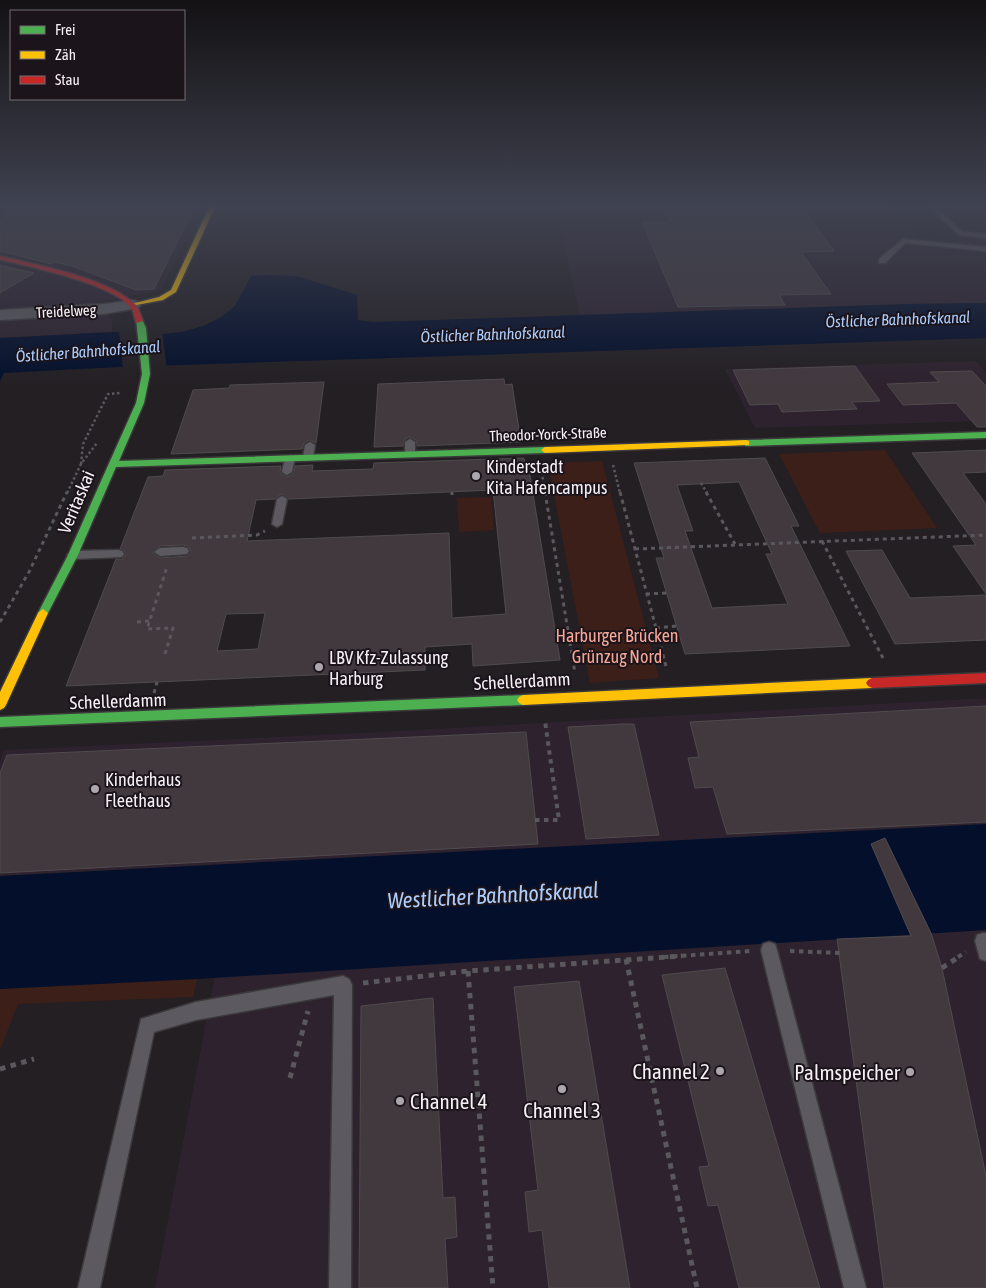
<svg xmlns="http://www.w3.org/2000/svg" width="986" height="1288" viewBox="0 0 986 1288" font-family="'Asap Condensed',sans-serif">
<rect width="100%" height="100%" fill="#231f23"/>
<path fill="#2d222e" d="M0,207H201L161,290L100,302L112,321V332L0,338Z
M555,207H890L919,237L960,241L926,207H986V303L908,304L580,315Z
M976,361L986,373V421L755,428L725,369Z
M986,698V1288H155L236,865L0,876V762L4,750L381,732Z"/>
<path fill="#3d1f19" d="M885,450L937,528L820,533L779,454Z
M602,461L659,678L590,683L548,463Z
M491,497L494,530L459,532L457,498Z
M197,979L193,997L18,1004L0,1050V989Z"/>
<path fill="#030f2b" d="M263,275L297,276L357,295L358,320L373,322L908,304L986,303V338L119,367L4,373L0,381V338L112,332L164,334L182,332L203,326L221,317L235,306L251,276Z
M986,824V930L197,979L0,989V876Z"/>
<path fill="#231f23" d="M129,330L162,332L167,368L123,369L119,331Z"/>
<path fill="#42393e" stroke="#4f4b4d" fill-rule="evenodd" d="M12,207H194L154,289L136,290L72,266L54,262L51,264L0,251V221Z
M802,207L834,251L801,252L831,294L779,295L785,305L678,307L642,222H670L663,208Z
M0,265L16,269L34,273L0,293Z
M855,366L880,401L852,402L857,409L782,412L778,404L750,405L733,370Z
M972,371L986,386V427H977L956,403L903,405L887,384L939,382L930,372Z
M504,379L505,385L512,384L521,442L417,446L416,440L409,437L404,440L403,446L374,447L378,384Z
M324,382L316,443L309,440L304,443L302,449L171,454L193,390L229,388L230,385Z
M986,450V472L963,473L986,504V594L953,546L976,545L912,453Z
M524,458L525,463H528L560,660L473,666L472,644L425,647V670L66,686L116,559H122L126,555L124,550L120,549L148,477L163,476L165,470L281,466L280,473L288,477L294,472L295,466L313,465L312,471L373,469L374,463ZM493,490L506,614L452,618L449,533L247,541L256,500L275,499L281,494L289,499ZM183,545L187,546L191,550L187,556L160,558L152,553L160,546ZM265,613L258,649L217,651L226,614Z
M765,458L799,526H791L850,646L685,654L656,558H664L634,463ZM739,482L772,554H766L788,604L712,608L685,531H693L677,485Z
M882,550L910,598L986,595V640L895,644L846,551Z
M986,706V822L727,834L713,787L695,788L688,758L699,757L690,722Z
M622,724H634L659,835L586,839L568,727Z
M526,732L538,844L0,873V773L7,755Z
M885,838L931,933L942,968L986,1176V1288H884L837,939L911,936L871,844Z
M725,968L820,1288H739L718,1205L708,1206L699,1167L709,1166L662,975Z
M579,981L630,1288H549L542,1230L529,1232L525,1192L538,1190L514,987Z
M433,998L443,1198L455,1197L457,1237L445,1239L448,1288H359L361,1006Z"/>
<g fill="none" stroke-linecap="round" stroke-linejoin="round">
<defs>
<path id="lane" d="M929,207H936L963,232L986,234V238L959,235Z
M903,239L986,247V251L905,243L885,263H879V259Z
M410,439L415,442V454L410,457L405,454V442Z
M310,442L315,445L313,457L308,460L303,457L305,445Z
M290,455L295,458L292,472L287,475L282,472L285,458Z
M282,496L287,499L282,524L277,527L272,524L277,499Z
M183,547L187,548L189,551L187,554L160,556L154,552L160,548Z
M118,550L122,551L124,554L122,557L73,559L67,555L73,551Z
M983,933H986V961L980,959L975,941L977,935Z
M769,942L775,944L777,950L866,1288H844L761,950L763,944Z
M343,976L349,979L352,985L351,1288H329L334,995L196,1020L154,1032L100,1288H78L141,1019L196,1002Z"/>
<path id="street" d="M133,300L138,302L141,305L138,308L104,314L0,320V310L104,304Z"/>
<path id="fast" d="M136,319H142L146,328L150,374L144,403L119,461L545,447L549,450L545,453L116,467L78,555L48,613L43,617L39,616L38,613L68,555L136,403L142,374Z
M986,432V438L746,446L742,443L746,440Z
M523,695L527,697L529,700L527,703L523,705L0,727V717Z"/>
<path id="slow" d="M209,207H215L176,292L163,300L131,306V304L159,297L171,290Z
M746,440L749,441V445L545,453L541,450L545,447Z
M43,609L48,613L6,705L4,708L0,710V692L38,613Z
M872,678L876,680L878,683L876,686L872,688L523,705L519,703L517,700L519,697L523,695Z"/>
<path id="jam" d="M0,256C38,265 106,277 135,304C139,308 141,315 143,321L136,323C134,318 134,312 131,308C115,285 28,266 0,260Z
M986,673V683L872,688L868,686L866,683L868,680L872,678Z"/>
</defs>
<use href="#lane" stroke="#3b393b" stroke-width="3"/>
<use href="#street" stroke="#3b393b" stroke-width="3"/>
<use href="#fast" stroke="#3b393b" stroke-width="3"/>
<use href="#slow" stroke="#3b393b" stroke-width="3"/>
<use href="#jam" stroke="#3b393b" stroke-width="3"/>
<path stroke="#5a575d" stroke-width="2.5" stroke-dasharray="2.5 2.5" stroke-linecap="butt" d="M81,464L83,444L108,394L121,393
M613,465L620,493
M541,467L545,493
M701,483L707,493
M67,493L81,464L97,443"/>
<path stroke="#5a575d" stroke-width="3" stroke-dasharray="4 4" stroke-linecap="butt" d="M452,492V495
M545,492L575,673
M620,492L667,670
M706,492L735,544
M192,538L257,535L265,531
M822,541L884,660
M635,549L986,535
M646,594L667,593
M0,622L29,572L67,492
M137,622L149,621
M656,628L677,626
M165,654L173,628L147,629L167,567
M154,693L157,682"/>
<path stroke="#5a575d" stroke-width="4" stroke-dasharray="4.5 4.5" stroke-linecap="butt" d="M535,820H559L545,721
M790,951L840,953
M664,957L751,951
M958,957L966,952"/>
<path stroke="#5a575d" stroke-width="5" stroke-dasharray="5.5 5.5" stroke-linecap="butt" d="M626,959L697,1288
M942,968L960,956
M468,971L493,1288
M363,983L468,971L682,956
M0,1069L34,1059
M290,1078L308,1011"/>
<use href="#lane" fill="#5c5a60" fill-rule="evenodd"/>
<use href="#street" fill="#5c5a60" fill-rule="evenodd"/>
<use href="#fast" fill="#4caf50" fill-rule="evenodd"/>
<use href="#slow" fill="#ffc107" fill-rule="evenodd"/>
<use href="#jam" fill="#c62828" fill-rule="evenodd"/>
</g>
<linearGradient id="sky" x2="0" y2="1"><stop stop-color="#131113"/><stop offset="0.53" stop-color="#3f4250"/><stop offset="1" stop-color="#3f4250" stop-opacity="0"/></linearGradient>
<rect width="986" height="388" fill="url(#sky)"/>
<g fill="#aca7ac" stroke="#1b141b" stroke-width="2">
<circle cx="476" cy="476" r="5"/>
<circle cx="319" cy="667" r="5"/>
<circle cx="95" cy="789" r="5"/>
<circle cx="720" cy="1071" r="5"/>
<circle cx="910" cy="1072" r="5"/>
<circle cx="562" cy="1089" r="5"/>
<circle cx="400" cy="1101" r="5"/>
</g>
<g text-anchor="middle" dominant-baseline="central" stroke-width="4" stroke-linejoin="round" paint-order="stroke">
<g font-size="15" fill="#f6f0f6" stroke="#1b141b">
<text transform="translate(66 311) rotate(-3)">Treidelweg</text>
<text transform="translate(548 434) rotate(-2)">Theodor-Yorck-Straße</text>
</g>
<g font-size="16" font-style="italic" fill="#abcdfe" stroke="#1b141b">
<text transform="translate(898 319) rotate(-2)">Östlicher Bahnhofskanal</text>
<text transform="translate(493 334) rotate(-2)">Östlicher Bahnhofskanal</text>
<text transform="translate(88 351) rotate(-4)">Östlicher Bahnhofskanal</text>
</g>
<g font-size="18" fill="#f6f0f6" stroke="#1b141b" text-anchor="start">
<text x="486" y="466">Kinderstadt<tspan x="486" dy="21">Kita Hafencampus</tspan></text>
<text x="329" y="657">LBV Kfz-Zulassung<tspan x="329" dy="21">Harburg</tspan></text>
<text x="105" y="779">Kinderhaus<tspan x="105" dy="21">Fleethaus</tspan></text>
</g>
<g font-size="18" fill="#f6f0f6" stroke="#1b141b">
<text transform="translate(76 502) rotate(-67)">Veritaskai</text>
<text transform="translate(522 681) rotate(-3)">Schellerdamm</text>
<text transform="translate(118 701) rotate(-2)">Schellerdamm</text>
</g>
<g font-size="18" fill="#f7a795" stroke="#1b141b">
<text x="617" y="635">Harburger Brücken<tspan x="617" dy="21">Grünzug Nord</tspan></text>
</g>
<g font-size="21" fill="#f6f0f6" stroke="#1b141b" text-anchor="end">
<text x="710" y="1071">Channel 2</text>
<text x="900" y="1072">Palmspeicher</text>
<text x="410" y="1101" text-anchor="start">Channel 4</text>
<text x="562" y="1110" text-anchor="middle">Channel 3</text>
</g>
<g font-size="22" font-style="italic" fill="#abcdfe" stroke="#1b141b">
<text transform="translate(493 895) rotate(-3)">Westlicher Bahnhofskanal</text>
</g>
</g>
<rect x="10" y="10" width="175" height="90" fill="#1b141b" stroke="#736c73"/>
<rect x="20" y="26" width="25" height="8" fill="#4caf50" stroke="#736c73"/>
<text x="55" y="35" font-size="15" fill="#f6f0f6">Frei</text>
<rect x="20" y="51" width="25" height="8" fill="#ffc107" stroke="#736c73"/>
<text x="55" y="60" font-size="15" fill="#f6f0f6">Zäh</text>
<rect x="20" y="76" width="25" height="8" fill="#c62828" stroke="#736c73"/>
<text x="55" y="85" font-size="15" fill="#f6f0f6">Stau</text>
</svg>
